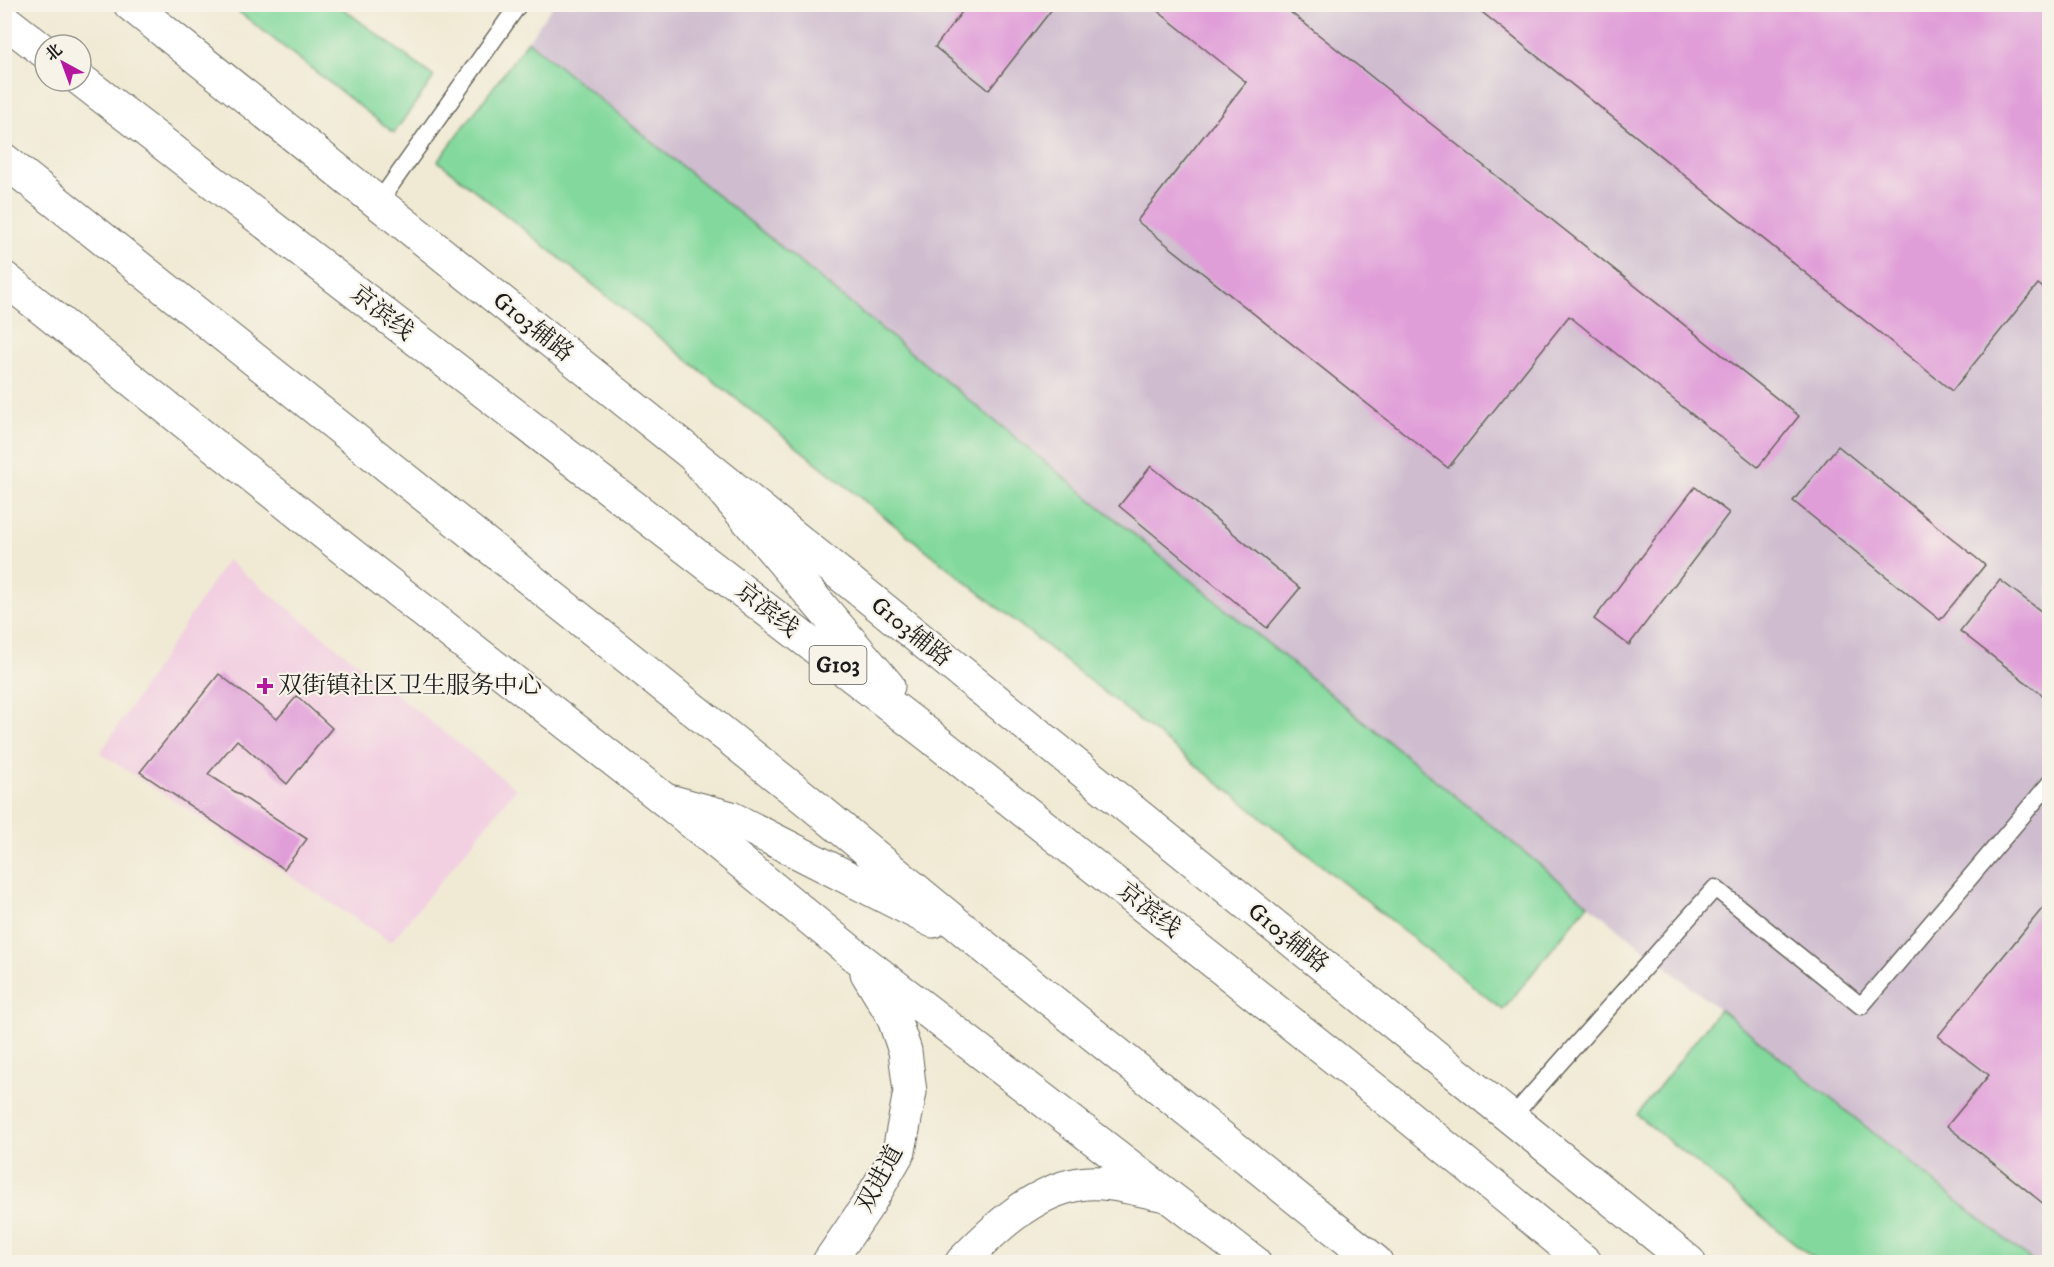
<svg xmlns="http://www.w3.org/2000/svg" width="2054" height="1267" viewBox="0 0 2054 1267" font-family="'IM FELL DW Pica','Noto Serif SC',serif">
<rect width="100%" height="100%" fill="#f7f3e8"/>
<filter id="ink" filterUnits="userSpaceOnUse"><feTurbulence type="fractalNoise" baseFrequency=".0167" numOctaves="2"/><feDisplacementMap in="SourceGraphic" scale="12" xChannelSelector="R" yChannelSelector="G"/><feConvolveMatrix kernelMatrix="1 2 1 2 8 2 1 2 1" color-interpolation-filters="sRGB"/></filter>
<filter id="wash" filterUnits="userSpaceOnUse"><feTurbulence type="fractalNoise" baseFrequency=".008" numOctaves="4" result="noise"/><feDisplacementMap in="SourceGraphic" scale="24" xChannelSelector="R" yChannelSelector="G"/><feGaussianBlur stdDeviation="1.35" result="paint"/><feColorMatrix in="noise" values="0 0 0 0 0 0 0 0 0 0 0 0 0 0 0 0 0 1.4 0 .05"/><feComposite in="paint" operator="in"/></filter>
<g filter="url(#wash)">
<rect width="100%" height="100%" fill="#f0ead4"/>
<path fill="#f2cfe1" d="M227,560L516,789L391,942L100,753Z"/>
<path fill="#cfbdcf" d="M554,4L2049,5V1262H2033L1588,904L528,41Z"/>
<path fill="#83d99d" stroke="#507a5c" stroke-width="1.5" d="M230,5H338L434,77L394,133Z
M528,41L1588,904L1503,1010L438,161Z
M1720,1009L2033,1262H1818L1637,1115Z"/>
<g id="blocks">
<path fill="#e09ed8" d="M968,4H1056L989,90L935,47Z
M1149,4H1280L1799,416L1758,467L1569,316L1448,468L1137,221L1246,82Z
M1472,4H2038L2050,14V293L2038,284L1952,391Z
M1838,446L1985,565L1940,620L1793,501Z
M1151,466L1300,588L1267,628L1119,506Z
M1695,487L1729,513L1629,645L1594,619Z
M2000,580L2050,618V701L1960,631Z
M219,674L277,719L297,696L332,728L287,784L237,740L208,774L307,839L284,869L140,772Z
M2050,899V1209L1947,1126L1989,1075L1938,1036Z"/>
</g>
</g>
<g filter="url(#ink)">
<use href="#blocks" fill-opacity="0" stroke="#66645c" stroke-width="1.5"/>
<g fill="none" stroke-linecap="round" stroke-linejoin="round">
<defs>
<path id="service" d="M378,203L519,4
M1511,1118L1715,888L1861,1006L2050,783"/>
<path id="tertiary" d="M130,4L693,455L1689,1262
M4,278L353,556L665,800L856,956L1254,1262
M829,1262L869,1203L899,1151L910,1092L905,1051L893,1016L867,973
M962,1262C993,1230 1032,1192 1079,1184C1105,1179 1135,1189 1161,1194"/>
<path id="trunk" d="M4,20L45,52
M81,80L930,736L1404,1113L1585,1262
M4,160L802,796L986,948L1376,1262
M693,455L888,686
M665,800L731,818L933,921"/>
</defs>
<use href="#service" stroke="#66645c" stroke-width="19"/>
<use href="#tertiary" stroke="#66645c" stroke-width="35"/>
<use href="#trunk" stroke="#66645c" stroke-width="35"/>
<use href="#service" stroke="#fff" stroke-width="16"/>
<use href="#tertiary" stroke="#fff" stroke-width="33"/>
<use href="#trunk" stroke="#fff" stroke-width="33"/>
</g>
</g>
<path fill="#b5179e" stroke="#f7f3e8" stroke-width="2" d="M262 677h6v6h6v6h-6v6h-6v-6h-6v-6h6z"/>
<g text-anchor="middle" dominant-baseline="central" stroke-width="4.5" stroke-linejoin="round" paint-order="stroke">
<rect fill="#f7f3e8" stroke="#5e5c59" stroke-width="1.5" x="809.5" y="646" width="57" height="38" rx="4.5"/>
<g font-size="22" font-weight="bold" fill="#1c1c1c">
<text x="838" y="665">G103</text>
</g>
<g font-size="24" fill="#1c1c1c" stroke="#f7f3e8">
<text transform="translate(382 313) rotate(38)">京滨线</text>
<text transform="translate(533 327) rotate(39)">G103辅路</text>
<text transform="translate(767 610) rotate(38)">京滨线</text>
<text transform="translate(911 632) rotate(39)">G103辅路</text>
<text transform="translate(1149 910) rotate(38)">京滨线</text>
<text transform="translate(1288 938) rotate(39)">G103辅路</text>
<text transform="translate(880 1179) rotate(-62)">双进道</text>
</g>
<g font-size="24" fill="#1c1c1c" stroke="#f7f3e8" text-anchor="start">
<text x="278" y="686">双街镇社区卫生服务中心</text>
</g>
</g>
<rect width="2054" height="1267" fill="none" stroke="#f7f3e8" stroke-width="24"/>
<g transform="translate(63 63) rotate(319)"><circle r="28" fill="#f7f3e8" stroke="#9f9d96" stroke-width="1.5"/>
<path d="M0-4.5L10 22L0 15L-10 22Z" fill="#b5179e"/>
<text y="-9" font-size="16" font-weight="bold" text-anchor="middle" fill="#1c1c1c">北</text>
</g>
</svg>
